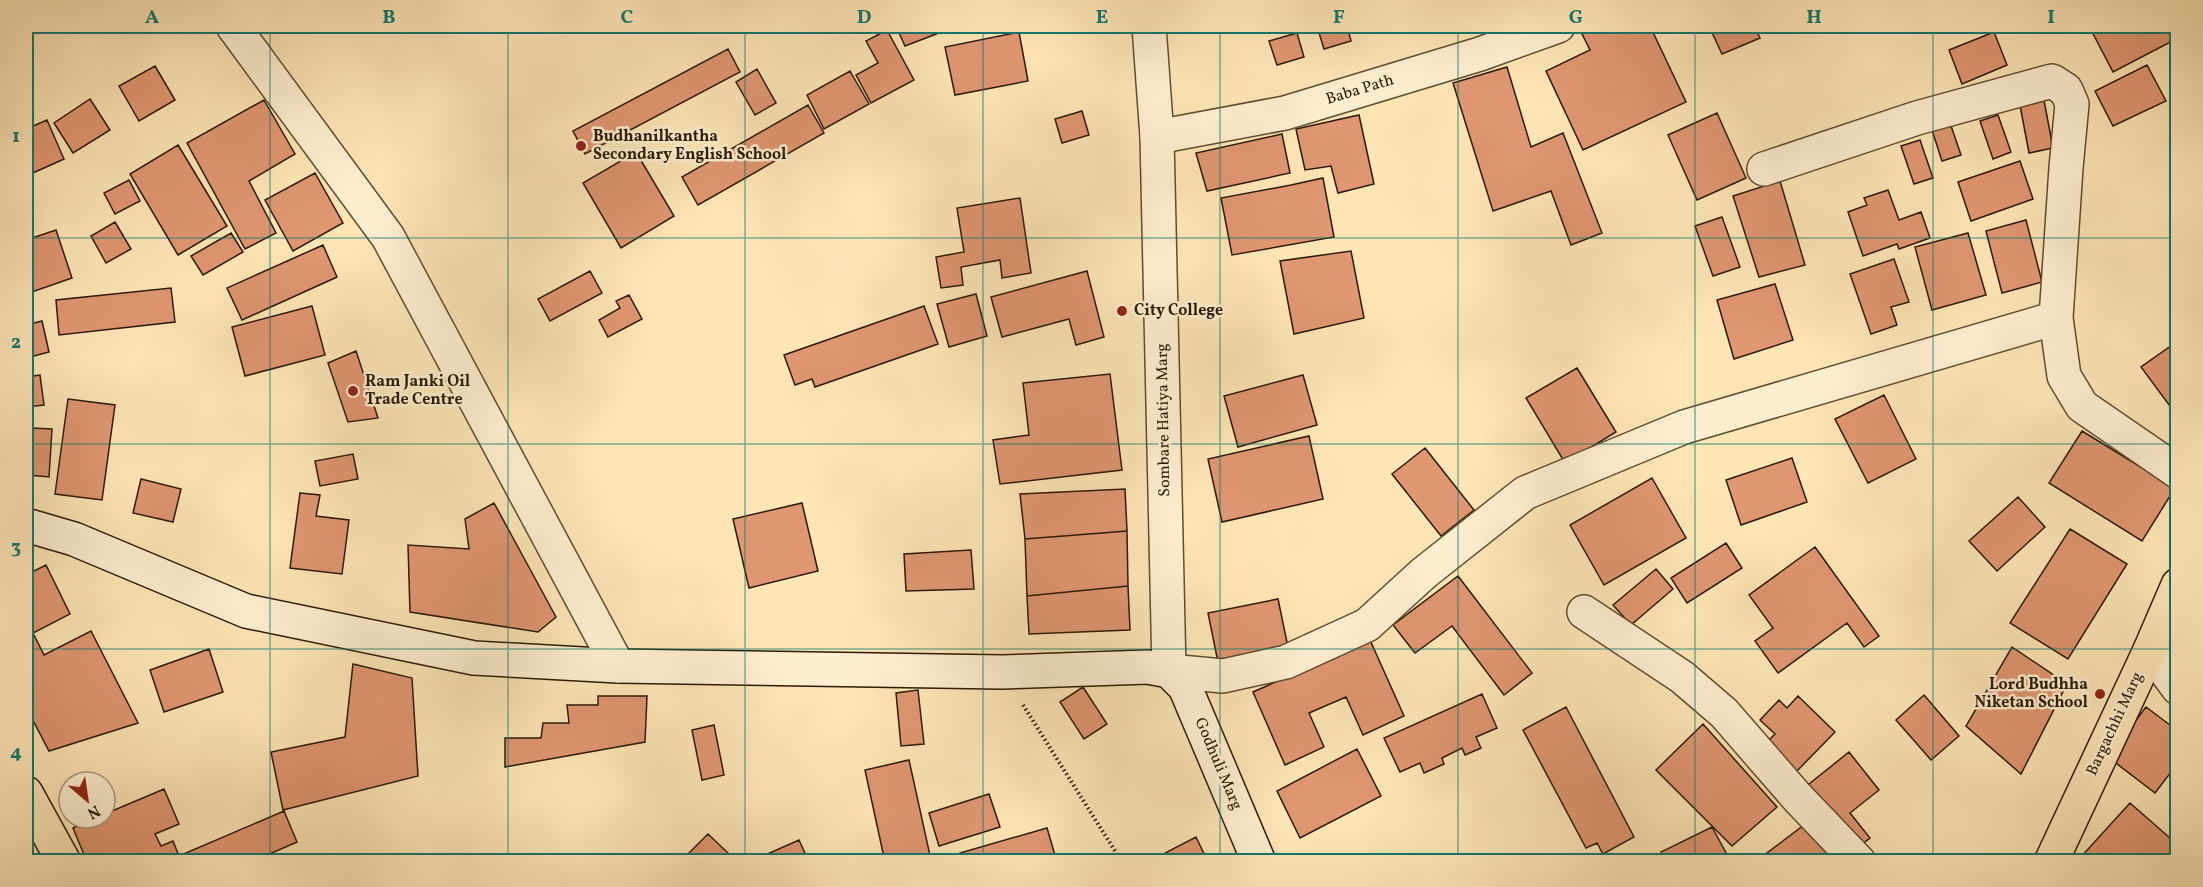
<svg xmlns="http://www.w3.org/2000/svg" width="2203" height="887" viewBox="0 0 2203 887" font-family="Vollkorn,serif">
<rect width="100%" height="100%" fill="#fde5b6"/>
<filter id="stains"><feTurbulence type="fractalNoise" baseFrequency=".00333" numOctaves="4"/><feColorMatrix values="0 0 0 0 .2 0 0 0 0 .09 0 0 0 0 .02 0 0 0 .5 -.17"/></filter>
<radialGradient id="worn" r=".72"><stop offset=".6" stop-color="#630" stop-opacity="0"/><stop offset="1" stop-color="#630" stop-opacity=".3"/></radialGradient>
<path fill="#df9672" stroke="#2c1902" stroke-width="1.5" d="M896,26H957L905,46Z
M1317,26H1347L1351,41L1324,49Z
M1601,26H1613L1615,30L1625,26H1650L1686,102L1583,150L1546,71L1590,50L1582,34Z
M1709,26H1754L1760,38L1722,54Z
M2089,26H2178V38L2113,72Z
M887,30L914,80L871,103L856,75L878,63L866,41Z
M1019,32L1028,81L955,95L945,47Z
M1994,32L2007,65L1962,84L1949,50Z
M1297,33L1304,57L1277,65L1269,41Z
M728,49L740,72L585,154L573,131Z
M2147,65L2166,101L2113,126L2095,91Z
M155,66L175,100L139,121L119,86Z
M1507,67L1531,147L1563,133L1602,233L1571,245L1551,191L1493,211L1453,83Z
M757,69L776,103L755,115L736,82Z
M850,71L869,104L824,129L807,95Z
M2043,95L2053,148L2029,153L2019,100Z
M90,99L110,130L73,153L54,123Z
M264,100L295,154L249,181L276,233L245,249L187,143Z
M808,105L824,133L698,205L682,177Z
M1082,111L1089,135L1062,143L1055,119Z
M1717,113L1746,178L1697,200L1668,135Z
M1359,115L1374,184L1338,193L1331,166L1305,170L1296,129Z
M1998,115L2011,152L1993,159L1980,121Z
M1948,117L1961,155L1942,161L1930,124Z
M47,120L64,159L26,176V129Z
M1282,134L1290,173L1207,191L1196,153Z
M1920,140L1933,178L1914,184L1901,146Z
M178,145L227,226L178,255L130,174Z
M636,152L674,216L621,248L583,183Z
M2020,161L2033,199L1971,221L1958,182Z
M315,173L343,223L293,251L265,200Z
M1323,178L1334,237L1232,255L1221,198L1291,185Z
M129,180L140,201L115,214L104,193Z
M1780,181L1805,265L1759,277L1733,196Z
M1888,190L1899,220L1921,212L1930,238L1899,249L1897,244L1863,256L1848,212L1867,205L1864,198Z
M1020,198L1031,273L1002,278L1000,260L961,267L963,285L941,288L936,257L964,252L957,208Z
M1722,217L1740,267L1713,276L1695,226Z
M2026,220L2042,282L2002,293L1986,231Z
M115,222L131,249L106,263L91,236Z
M56,230L72,278L26,294V240Z
M231,233L243,252L203,275L191,256Z
M1968,233L1986,295L1932,310L1915,247Z
M323,245L337,277L242,320L227,288Z
M1351,251L1364,318L1294,334L1280,261Z
M1894,259L1909,302L1891,307L1897,325L1871,334L1850,274Z
M590,271L602,293L550,321L538,299Z
M1087,271L1104,337L1076,345L1069,319L1002,337L991,297Z
M1775,284L1793,340L1734,359L1717,300Z
M171,288L175,322L59,335L56,300Z
M976,294L987,336L949,347L937,304Z
M629,295L642,319L608,337L599,320L620,308L616,301Z
M312,306L325,355L245,376L232,327Z
M924,306L938,344L815,387L812,379L795,385L784,355Z
M42,321L49,352L26,358V325Z
M2178,341V417L2141,367Z
M356,351L378,418L348,422L328,363Z
M1577,368L1616,432L1565,463L1526,398Z
M1110,374L1122,470L1000,484L993,440L1029,435L1023,383Z
M40,375L44,405L26,407V377Z
M1303,375L1317,425L1238,447L1224,396Z
M1884,395L1916,459L1868,483L1835,419Z
M68,399L115,405L102,500L55,494Z
M31,428L52,429L49,477L29,475Z
M2082,431L2175,488L2142,541L2049,483Z
M1309,436L1323,499L1222,522L1208,459Z
M1425,448L1474,510L1441,536L1392,474Z
M353,454L358,479L320,486L315,461Z
M1792,458L1807,502L1741,525L1726,480Z
M1652,478L1686,538L1604,585L1570,525Z
M141,479L181,489L173,522L133,513Z
M1125,489L1127,531L1025,539L1020,494Z
M300,493L320,495L316,516L349,520L342,574L290,568Z
M2018,497L2045,527L1997,571L1969,541Z
M494,503L556,617L538,632L410,612L408,545L469,549L465,519Z
M802,503L818,571L749,588L733,519Z
M2070,529L2127,564L2068,659L2010,623Z
M1127,531L1128,586L1027,596L1025,539Z
M1726,543L1742,568L1687,603L1671,578Z
M1815,547L1879,636L1864,647L1847,623L1778,673L1755,641L1773,628L1749,595Z
M971,550L974,589L906,591L904,554Z
M46,565L70,614L33,633L44,655L91,631L138,723L49,751L26,707V575Z
M1656,569L1673,589L1631,625L1613,605Z
M1458,576L1532,673L1504,695L1452,626L1415,653L1393,625Z
M1128,586L1130,630L1029,634L1027,596Z
M1278,599L1289,652L1219,667L1208,613Z
M1370,640L1404,716L1363,735L1346,697L1309,713L1324,747L1285,765L1253,692Z
M2012,647L2067,684L2021,774L1966,726Z
M209,649L223,692L164,712L150,670Z
M353,664L412,678L418,776L283,810L271,752L345,737Z
M1083,687L1107,724L1084,739L1060,702Z
M918,690L924,744L901,746L896,693Z
M1482,694L1497,728L1476,737L1481,748L1465,755L1462,748L1442,758L1444,764L1424,773L1420,763L1400,772L1384,738Z
M1924,695L1959,736L1931,760L1896,720Z
M598,696H647L645,742L505,767V738H541L543,723H569L567,705H598Z
M1798,696L1835,732L1795,773L1765,744L1775,734L1760,720L1779,700L1787,708Z
M1566,707L1634,837L1603,854L1597,843L1586,848L1523,730Z
M2146,707L2178,731V763L2155,793L2108,757Z
M1703,724L1777,807L1732,846L1656,770Z
M714,725L724,775L702,780L692,730Z
M1357,749L1381,796L1300,838L1277,791Z
M1849,752L1879,790L1850,813L1870,838L1853,851L1804,788Z
M909,760L931,860L885,862L865,770Z
M164,789L179,824L155,834L161,846L173,841L179,856L284,811L297,842L251,862H87L73,828L96,818H105V814Z
M989,794L1000,827L939,846L929,813Z
M2130,803L2178,845V862H2084L2080,858Z
M1804,825L1834,862H1767L1763,856Z
M1712,827L1731,862H1666L1661,852Z
M1047,828L1057,862H962L960,853Z
M708,834L728,853L719,862H680Z
M1196,837L1208,862H1169L1165,853Z
M799,840L809,862H766L763,856Z"/>
<g fill="none" stroke-linecap="round" stroke-linejoin="round">
<defs>
<path id="minor" d="M233,26L388,237L618,666
M1157,137L1285,113L1480,54L1558,26
M1764,169L1917,118L2052,81L2066,90L2072,104L2066,168L2056,318L2064,376L2082,406L2178,472
M1584,612L1682,677L1724,713L1797,797L1859,862
M2150,650L2178,688
M1169,671L1223,676L1286,662L1367,625L1424,573L1525,493L1684,427L2056,318"/>
<path id="tertiary" d="M1149,26L1157,137L1169,671"/>
<path id="secondary" d="M26,525L74,539L246,611L474,658L618,666L1002,672L1148,667L1169,671L1185,687L1259,862"/>
<path id="primary" d="M26,793L64,862
M2051,862L2150,650L2178,585"/>
</defs>
<use href="#minor" stroke="#604c2f" stroke-width="36"/>
<use href="#tertiary" stroke="#604c2f" stroke-width="36"/>
<use href="#secondary" stroke="#2c1902" stroke-width="36"/>
<use href="#primary" stroke="#2c1902" stroke-width="36"/>
<path stroke="#2c1902" stroke-width="4" stroke-dasharray="1.5 3" stroke-linecap="butt" d="M1023,705L1122,862"/>
<use href="#minor" stroke="#feeed0" stroke-width="33"/>
<use href="#tertiary" stroke="#feeed0" stroke-width="33"/>
<use href="#secondary" stroke="#feeed0" stroke-width="33"/>
<use href="#primary" stroke="#fde5b6" stroke-width="33"/>
</g>
<path fill="none" stroke="#0f766e" stroke-width="1.5" stroke-opacity="0.55" d="M270,26V862M508,26V862M745,26V862M983,26V862M1220,26V862M1458,26V862M1695,26V862M1933,26V862M26,238H2178M26,444H2178M26,649H2178"/>
<g fill="#8f2418" stroke="#feeed0" stroke-width="2">
<circle cx="581" cy="146" r="6"/>
<circle cx="1122" cy="311" r="6"/>
<circle cx="353" cy="391" r="6"/>
<circle cx="2100" cy="694" r="6"/>
</g>
<g text-anchor="middle" dominant-baseline="central" stroke-width="5" stroke-linejoin="round" paint-order="stroke">
<g font-size="16" fill="#2c1902" stroke="#feeed0">
<text transform="translate(1360 90) rotate(-17)">Baba Path</text>
<text transform="translate(1164 420) rotate(-91)">Sombare Hatiya Marg</text>
<text transform="translate(2115 724) rotate(-65)">Bargachhi Marg</text>
<text transform="translate(1218 764) rotate(67)">Godhuli Marg</text>
</g>
<g font-size="16" font-weight="bold" fill="#2c1902" stroke="#feeed0" text-anchor="start">
<text x="593" y="137">Budhanilkantha<tspan x="593" dy="18">Secondary English School</tspan></text>
<text x="1134" y="311">City College</text>
<text x="365" y="382">Ram Janki Oil<tspan x="365" dy="18">Trade Centre</tspan></text>
<text x="2088" y="685" text-anchor="end">Lord Budhha<tspan x="2088" dy="18">Niketan School</tspan></text>
</g>
</g>
<rect width="2203" height="887" fill="none" stroke="#fde5b6" stroke-width="66"/>
<g transform="translate(87 800) rotate(151)"><circle r="28" fill="#feeed0" stroke="#aa997e" stroke-width="1.5"/>
<path d="M0-4.5L10 22L0 15L-10 22Z" fill="#8f2418"/>
<text y="-9" font-size="16" font-weight="bold" text-anchor="middle" fill="#2c1902">N</text>
</g>
<rect x="33" y="33" width="2137" height="821" fill="none" stroke="#0f766e" stroke-width="2"/>
<g font-size="20" text-anchor="middle" font-weight="bold" fill="#0f766e">
<text x="152" y="23">A</text>
<text x="389" y="23">B</text>
<text x="627" y="23">C</text>
<text x="864" y="23">D</text>
<text x="1102" y="23">E</text>
<text x="1339" y="23">F</text>
<text x="1576" y="23">G</text>
<text x="1814" y="23">H</text>
<text x="2051" y="23">I</text>
<text x="16" y="142">1</text>
<text x="16" y="348">2</text>
<text x="16" y="553">3</text>
<text x="16" y="758">4</text>
</g>
<rect width="100%" height="100%" filter="url(#stains)"/>
<rect width="100%" height="100%" fill="url(#worn)"/>
</svg>
